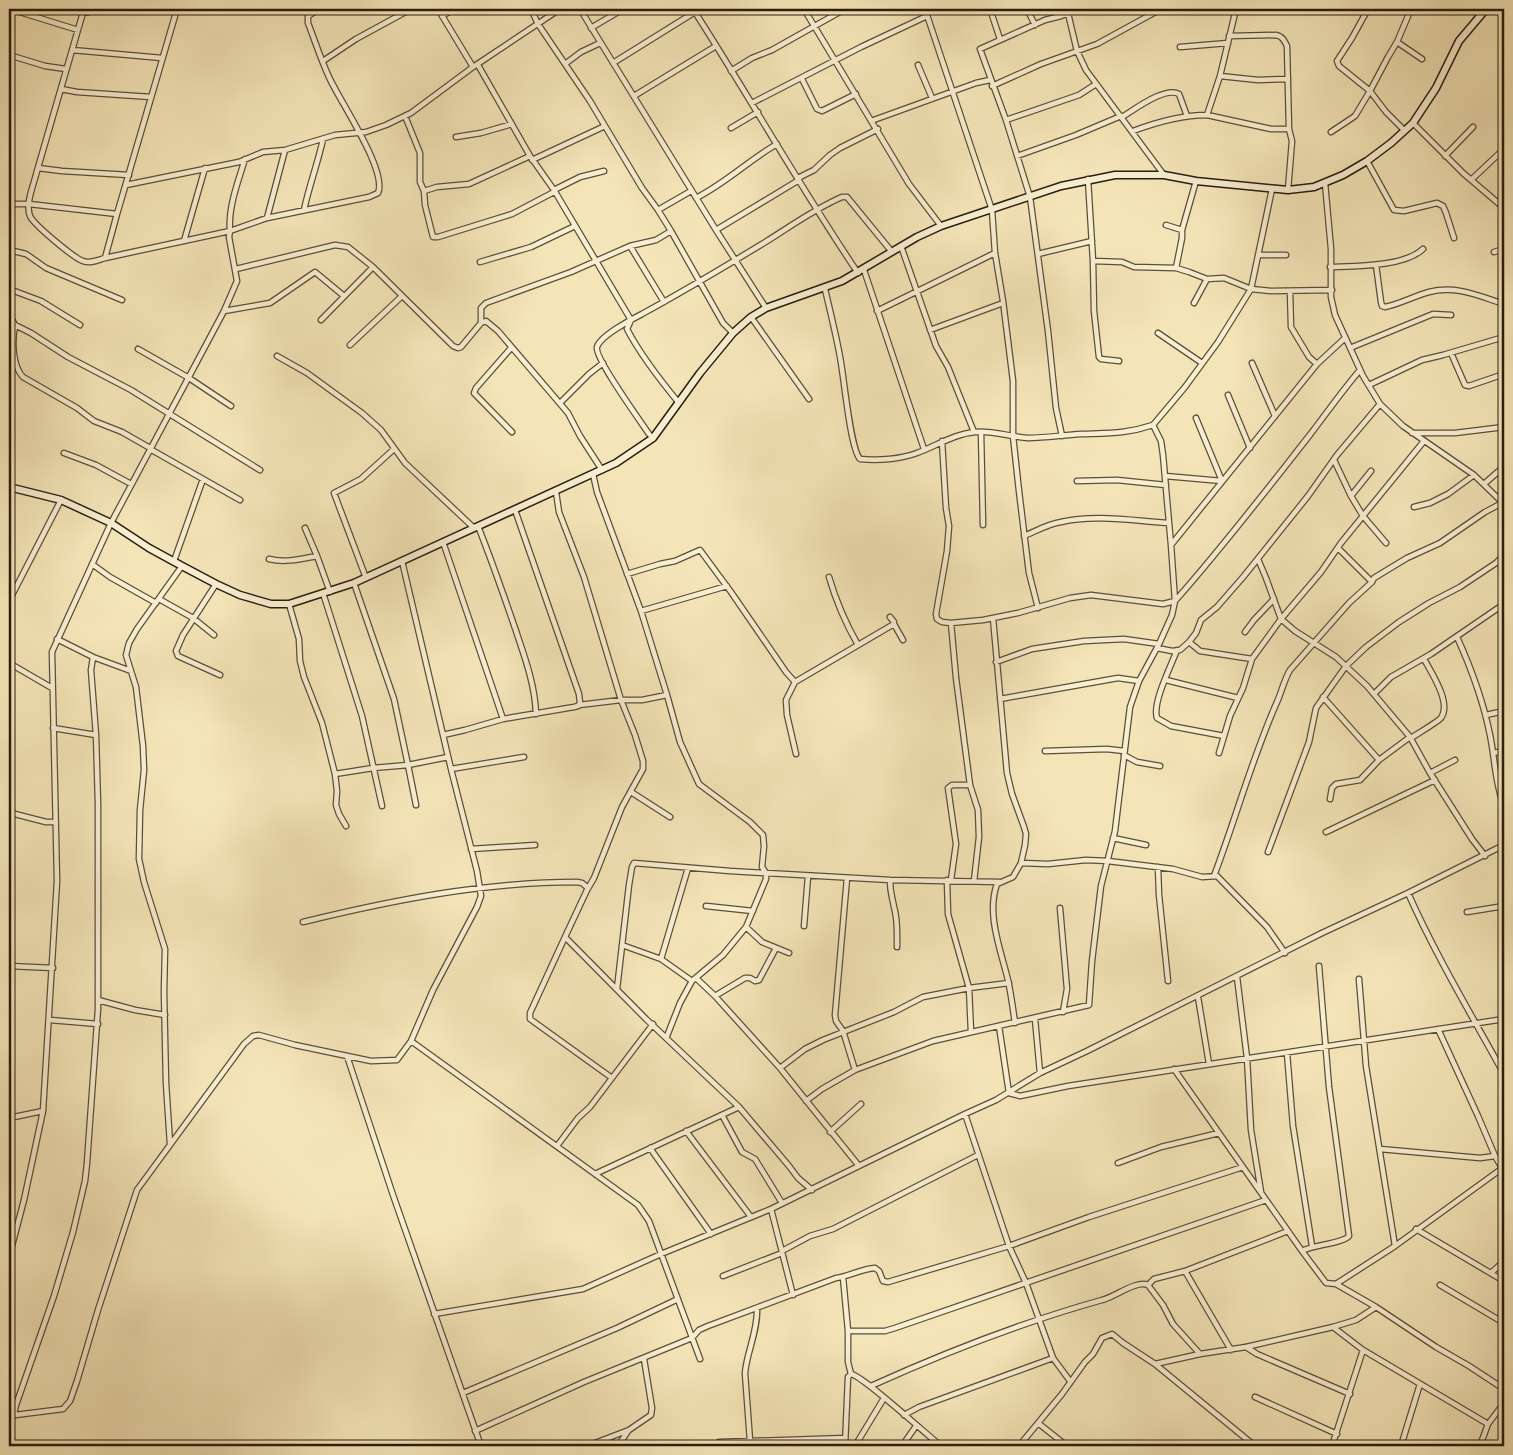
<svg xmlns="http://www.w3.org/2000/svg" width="1513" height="1455" viewBox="0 0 1513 1455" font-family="'Sorts Mill Goudy',serif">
<rect width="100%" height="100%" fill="#f4e5b8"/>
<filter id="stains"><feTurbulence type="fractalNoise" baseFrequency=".004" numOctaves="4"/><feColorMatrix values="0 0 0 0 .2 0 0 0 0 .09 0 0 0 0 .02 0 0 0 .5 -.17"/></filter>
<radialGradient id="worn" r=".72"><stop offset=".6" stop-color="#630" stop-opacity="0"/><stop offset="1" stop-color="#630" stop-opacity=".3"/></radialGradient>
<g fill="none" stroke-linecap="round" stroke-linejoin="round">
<defs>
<path id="street" d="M10,9L78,30
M84,9L37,171C34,184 25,204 30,216C33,224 75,259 83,261C90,264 98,260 105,258
M438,9L473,67
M531,9L538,24L590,101L642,188L658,210
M580,9L716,230L766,308
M693,9C749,96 800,187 858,273
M804,9L909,184L941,226
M925,9L992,210L995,253L1003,301L1013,381V436L1019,491L1029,573L1038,608
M990,9L1000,39
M1027,9L1035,25
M1067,9L1077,51L1086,70L1164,175
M83,13L105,9
M442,16L454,9
M591,28L623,9
M1229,36L1276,35C1282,36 1284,40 1287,46L1289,129L1292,141L1288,190
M1397,42L1422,59
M1180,47L1228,43
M72,50L162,58
M9,55L45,66L66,69
M323,61L356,39L411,9
M613,63L695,12
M565,64L581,52L600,43
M478,65L530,156L554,190L631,320L627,329C641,356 660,380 679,403
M918,65L932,98
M731,71L752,58L772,50L845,9
M1220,76L1258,80L1288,79
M802,79L817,109L822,111L856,94
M992,86L1041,64L1097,44L1161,9
M61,89L77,92L151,97
M634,96L716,46
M752,103L861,47L927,16
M1207,115L1220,76L1236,9
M405,116L420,153V182L424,191
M1122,117C1134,110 1165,86 1179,94L1187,116
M1006,120L1079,95L1096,84
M871,121L976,83L990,80
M1413,123L1463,173L1504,208
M731,128L758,112
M1133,131C1157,122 1181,115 1207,115L1271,129H1289
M1405,131L1386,112L1370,91L1388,57L1397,42L1411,9
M1331,132L1355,116L1370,91L1339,66L1337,61L1352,38L1368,9
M456,137L481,133L512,124
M530,156L469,184L437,187L424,191L425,205L433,237H438L512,214L554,192
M1017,156L1076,135L1121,116
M1445,156L1473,127
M245,159C238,182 228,207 230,231L267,218L369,197L378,193C388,171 339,100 329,77C321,60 315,41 308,23V16L319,9
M532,160L605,126
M1367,161L1394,210L1404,211L1437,203L1443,206L1446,213L1454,238
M38,168L62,171L129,175
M798,178L814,170L830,155L840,148L878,129
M1088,179L1093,261L1094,311L1099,357L1101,359L1119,361
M1471,180L1504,149
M1196,181L1182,230V238L1176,268L1189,272L1207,279L1224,278L1251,289L1271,291L1332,290
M1325,183L1331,249V297L1335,315L1363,376L1380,404L1403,426L1474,475L1503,503
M126,185L239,162L263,152L285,150L335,135L366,132L386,125L411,113L473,67L560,9
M554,190L580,177L604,171
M696,198C726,183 749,160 777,144
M9,204H29L117,214L105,258L230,231L229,237L237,281L224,311L111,523L52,652L57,881L43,1111L24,1200L9,1257
M304,210C309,186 318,163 323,139
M117,214L177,9
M267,218L285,150
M1166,225L1182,230
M716,230L799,180
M671,231L658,210L691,191
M184,241L205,168
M630,246L664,302
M901,246L936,346L948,367L974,432
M9,250L26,254L46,268L122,300
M1494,252L1504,249
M1038,254L1092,241
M1258,255H1286
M1093,261L1122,262L1134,267L1176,268
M480,262L531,247L575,226
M1376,265L1381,302L1382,306L1385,307C1400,304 1414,296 1429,292C1456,285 1479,296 1504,304
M1330,267C1355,266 1404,267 1423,249
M236,269L335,245L348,247L373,267L453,346L458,348L461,347L481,323L486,321L498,331L568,413L580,436L602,470
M864,270L924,449
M9,289L41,301L80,325
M825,289C830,311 836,334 840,357C844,376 850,448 860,459C878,461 901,459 917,453C936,446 954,434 975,432C992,430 1010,437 1028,438C1046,438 1063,435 1081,434C1109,433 1126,434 1153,425
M1290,291L1291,327L1309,357L1317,364
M1194,303L1207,279
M9,311L10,316L15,325C12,341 12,365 23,377L77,408L94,421L122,432L150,448
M224,311L270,303L315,272L344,296
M877,311L995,253
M751,317L809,399
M321,320L373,267
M481,323V308L486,303L571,272L630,246L656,240L671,231L723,323L733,333
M15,325L31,333L68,357L131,390L260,470
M930,330L1003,303
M1158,333L1202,363
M350,345L402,296
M511,348L476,388L474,393L512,432
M1350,348L1433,314L1451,315
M138,349L189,378L231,406
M1451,353L1465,385L1469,386L1504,374
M277,356L307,373L362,413L381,430L405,463L474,528
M1252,363L1275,416
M1369,385L1422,360L1443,355L1504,337
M1228,395L1250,448
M560,403L589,374L603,363
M981,432L983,525
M1412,433H1455L1504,427
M1062,436L1056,408L1048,331L1030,197L1006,120L980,49L1045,20L1061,16L1078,9
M653,438L649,434C641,422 594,357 597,347C600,336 632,319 642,314C684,291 726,266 767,241C791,226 816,208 842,197H847L892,252
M942,441L946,508L949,526L947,551L936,614L937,619L942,622L951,623L983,620L1018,613L1070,598L1091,595L1163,604L1175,601C1222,548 1265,492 1309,436C1326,414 1342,391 1360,370
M150,449L240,500
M64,453L96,465L131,484
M1334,460L1351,496L1363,516L1386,543
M593,474L597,492L641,611L667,695
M1165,476L1222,481L1196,418
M1077,481L1117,480L1166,485
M1484,484L1500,470L1504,469
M556,492L559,512L584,577L621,700L635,735L643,761V769L622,807L594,878L587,890L565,937L646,1019L739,1107L789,1166L798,1178L812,1190
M1351,496L1371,471
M1414,507L1430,503L1448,494L1474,475
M478,526C491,559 503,593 515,628C524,655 535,684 536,714
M305,528L317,556
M1024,536C1036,531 1048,524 1061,522C1094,514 1135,521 1169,523
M443,542L503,719
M1171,545L1163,455L1161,441L1153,425L1185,387L1218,342L1251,289L1272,189
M1338,548L1372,582
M269,559C285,563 301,559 317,556L330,592
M1258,559L1266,578L1281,619L1295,631L1336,657L1367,686L1410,737L1430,773L1472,839L1485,856
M174,561L203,479
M92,564L110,577L156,603
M627,574L660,564L675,561L700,550L731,592L786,672L795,682L894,624L903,640
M829,577C836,601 846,624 858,645
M366,578L334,493L361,479L394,449
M216,584L183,635L176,651L178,656L220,675
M323,593L362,716L382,806
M159,599L193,618L214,635
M9,601L61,500
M289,604L299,639L300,661L304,677L322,723L335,774L337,791L336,805L339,814L346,826
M641,611L727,586
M890,617L894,622V624
M993,618L1007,773L1012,794L1024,827L1026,834L1025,845L1021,863L1013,877L997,884C986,914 1001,951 1008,980C1011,994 1013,1009 1015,1023
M951,623L956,678L970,785L978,810L979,837L974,881
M1245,632L1254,620L1274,599
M1457,637C1472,670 1483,700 1490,735C1495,759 1495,784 1504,806
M57,639L93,657L91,670L96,735L98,804V1009L87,1163L85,1181L73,1232L54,1296L16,1405L14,1414L15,1415L63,1409L70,1401L77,1381L98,1310L137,1190L244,1044L253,1036L259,1035L295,1045L371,1061L397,1060L411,1041L433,990L477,907L481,896L477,871L451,769L402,561
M1189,642L1200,651L1252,659
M1157,648L1172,651L1180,650L1189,642L1196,633L1201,620L1217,607L1244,576L1308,496L1337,455L1380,404
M1177,650C1171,666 1152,703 1157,718L1171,726L1224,736
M93,657L131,671
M996,662L1032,649L1084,641L1124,639L1159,644
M9,663L52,688
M1166,680L1238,698
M795,682L786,700L787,715L796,754
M1374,694L1391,677L1431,654L1504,604
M1323,697L1379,760
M1000,699L1118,678L1139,681
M579,705L621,700H642L667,695L680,742L699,784L750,822L763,835L764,846L762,867L766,873V879L746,927L723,955L692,981L680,1003L667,1036
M1486,715L1504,711
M53,728L96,735
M443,735L465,730L503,719L574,707L578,706L580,703L579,694L515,510
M1411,738C1417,734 1436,723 1441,718C1452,703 1431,672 1424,659
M1045,751L1107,749L1124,751
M1219,753L1230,716L1243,688L1252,659L1281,619L1321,572L1341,543L1424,441
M1493,753L1504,751
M1124,755L1137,762L1160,766
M9,768L11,813L9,862
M451,769L524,757
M1430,773L1455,760
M335,774L373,768L408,765L394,699L354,583
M631,792L670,817
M1330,799L1332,788L1336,784L1360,780L1379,760L1410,737
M416,805L408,765L448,757
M11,813L46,822H55
M1326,832L1435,780
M1113,838L1146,845
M471,849L535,845
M1268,852L1309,742L1316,708L1346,666L1366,647L1399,622L1429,603L1460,587L1496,563L1504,555
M1021,863L1048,864L1086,860L1108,861L1173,869L1202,877L1217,876L1267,927L1285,953
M1158,867L1159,895L1168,981
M1214,876C1236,818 1252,758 1277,702C1282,691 1284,680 1290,670L1349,603L1372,582L1374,578L1407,558L1440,543L1485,512L1504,502
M847,878L835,1015L836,1021L843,1031L855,1070
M890,880C890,893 892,896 894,907C898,920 897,934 897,947
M947,880L948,914L969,988L971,1032
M951,880L956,844L948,788L952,785H970
M1408,893C1436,956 1471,1014 1504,1074
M706,906L753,911
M1060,908L1067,989L1063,1012
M1467,912L1504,906
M303,922C393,900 484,882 577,882L582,883L588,888
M804,926L808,876
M746,927L762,942L789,953
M565,937L530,1013V1019L612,1078
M622,945L661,959L692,981
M661,959L688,868
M9,966L53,968
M1237,977L1247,1058L1251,1130L1261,1192
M696,978L715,996L780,1068L859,1166
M1359,979L1366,1066L1395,1246
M617,989L629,885L632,867L634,863L730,871L890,880L1000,882
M715,996L745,978H750L755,981L759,980L776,948
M1198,997L1209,1064
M98,1000L135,1010L165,1015
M1035,1019L1040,1073
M50,1020L98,1024
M999,1026L1009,1093L1020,1096L1068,1086L1504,1019
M1438,1029L1478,1116L1495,1156L1502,1168
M411,1041L638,1205L649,1221L700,1359
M1287,1053L1293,1126L1312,1246
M347,1056L393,1195L481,1446
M780,1068L805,1049L823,1040L894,1012L923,997L969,988L1009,983
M1174,1069L1302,1251L1326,1283L1336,1284L1395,1246L1504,1167
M806,1101L822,1089L855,1070L933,1041L1089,1005L1092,961L1101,886L1115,831L1130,707L1139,681L1159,644L1172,615L1175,601L1171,545L1317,364L1345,338
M965,1114L1009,1246L1026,1283L1053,1358L1070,1381
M722,1115L742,1152L755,1159L782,1203
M9,1118L43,1111
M686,1131L751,1217
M830,1132L861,1104
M170,1144L166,1083L164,992L165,949L144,882L139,859L140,810L144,770L143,746L136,687L126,655L129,643L137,629L182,566
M557,1146L578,1118L590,1107L653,1024
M650,1148L711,1234
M1380,1149L1480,1158L1495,1156
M1118,1163L1161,1147L1219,1133
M595,1174L739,1107
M771,1209L793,1295
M1416,1229L1504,1281
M782,1251L810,1236L833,1229L978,1155
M1302,1251C1313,1245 1344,1243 1349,1236L1329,1087L1319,966
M1185,1271L1231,1350
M1491,1273L1504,1261
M723,1276L782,1253
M843,1277L848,1331V1362L851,1374
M1336,1284L1376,1307L1436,1347L1469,1366L1504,1389
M1148,1285L1154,1279L1185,1271L1288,1231
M1440,1285L1504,1323
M434,1314L583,1289L661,1254L771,1209L965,1114L996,1100L1040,1073L1087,1051L1322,933L1408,893L1504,845
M1333,1327L1363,1350L1488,1424
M848,1331H885L895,1328L1266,1200
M1246,1347L1257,1354L1350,1394
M1155,1364L1200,1354L1246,1347L1333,1327L1356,1320L1376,1307
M871,1386C946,1352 1023,1322 1102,1300C1115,1297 1136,1280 1148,1285L1163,1305L1173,1324L1200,1354
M463,1393L617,1328L678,1299
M1255,1397L1337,1434
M904,1415L919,1407L1053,1358
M1038,1423L1067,1446
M475,1431L584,1382L692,1338L699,1330L708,1326L836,1278C850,1276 861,1269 875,1268L879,1271L883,1281L888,1282L1009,1246L1089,1217L1243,1167
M750,1441L745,1373C747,1351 758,1331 757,1308
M719,1442L845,1438
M587,1446L629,1430L651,1415L652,1408L644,1359
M618,1446L628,1431
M845,1446L848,1377L851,1374C863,1376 926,1434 941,1446
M855,1446L884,1398
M902,1446L916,1426
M1019,1446L1062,1394L1085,1362L1093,1354L1102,1338L1112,1334L1123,1343L1155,1364L1255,1446
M1332,1446L1363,1350
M1401,1446L1420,1384
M1480,1446L1488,1424L1504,1403"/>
<path id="secondary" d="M9,487L61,500L111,523L149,548L182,566L216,584L240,595L271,604H289L354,583L616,463L653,438L700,373L733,333L751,317L766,308L842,281L917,237L941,226L1061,186L1115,175H1164L1196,181L1288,190L1314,187L1343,175L1367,161L1391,143L1413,123L1436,88L1459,41L1486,9"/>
</defs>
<use href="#street" stroke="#5b4f38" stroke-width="7"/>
<use href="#secondary" stroke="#281d0e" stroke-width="9"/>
<use href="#street" stroke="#f8eed1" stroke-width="4.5"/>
<use href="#secondary" stroke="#f8eed1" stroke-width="6"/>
</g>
<rect width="1513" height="1455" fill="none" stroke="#f4e5b8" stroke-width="30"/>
<rect x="10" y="10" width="1493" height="1435" fill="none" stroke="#281d0e" stroke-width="2.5"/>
<rect x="15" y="15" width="1483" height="1425" fill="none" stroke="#281d0e"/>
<rect width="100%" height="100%" filter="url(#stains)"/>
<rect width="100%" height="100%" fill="url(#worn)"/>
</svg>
